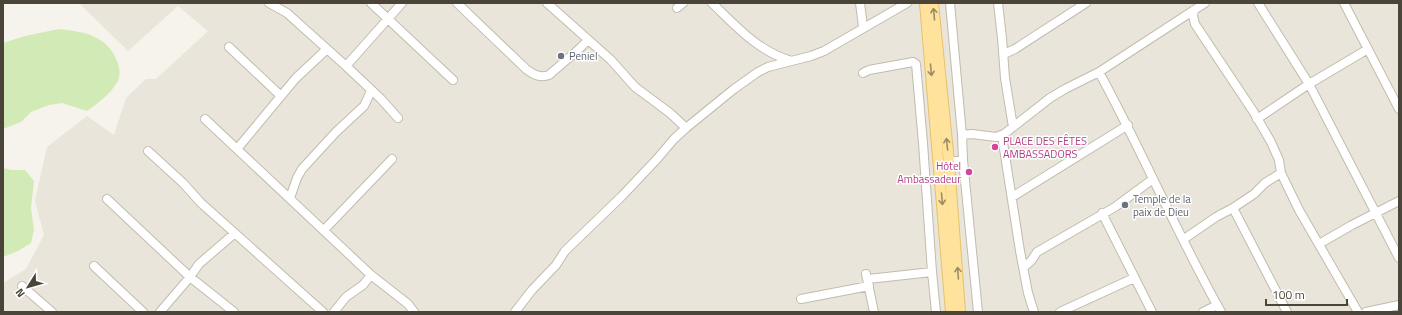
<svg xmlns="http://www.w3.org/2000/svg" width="1402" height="315" viewBox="0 0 1402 315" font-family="'Titillium Web',sans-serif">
<rect width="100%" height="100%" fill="#f6f3ec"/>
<path fill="#eae5da" d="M81,3H1399V312H3V283L26,269L44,235L35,201L47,147L87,116L114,135L126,98L146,79H156L208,31L178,6L128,51L82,6Z"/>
<path fill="#d2eab5" d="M59,29C84,32 107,35 117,61C120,69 121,77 116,84C109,95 97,104 87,111L62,103L49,105L31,112L21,122L3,129V43L25,36Z
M3,168L12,170H25L34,181L31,208L34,230L31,243L18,251L3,257Z"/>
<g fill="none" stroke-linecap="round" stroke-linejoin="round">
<defs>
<path id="minor" d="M269,3L287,13L346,66L381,99L398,118
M371,3L453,80
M457,3L526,69C534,75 540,78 549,75L578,50L588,40
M547,3L611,60L635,87L670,113L686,128
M712,3C735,25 758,51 789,60
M860,3L863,27
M950,3L962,135
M998,3L1002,38L1005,78L1013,127
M1344,3L1399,109
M677,8L683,3
M1194,10L1193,16L1195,24L1253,111L1271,142L1279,160L1281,173L1299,210L1358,312
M229,47L281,96
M1368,49L1309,84L1399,258
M1004,54L1015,49L1086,3
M346,66L402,3
M1099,72C1142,151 1177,234 1221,312
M863,73L869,70L913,62L916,64L923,143L932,272
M205,119L371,275L408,304L414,312
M1257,119L1309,84L1258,3
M1002,136L1020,251L1028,293L1034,312
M237,149L296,78L327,49
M148,151L183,183L201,203L219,219L323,312
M963,160L978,312
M949,162L963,160L962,135L972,134L996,137L1004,134L1050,98L1065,89L1099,72L1205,3
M1012,197L1128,125
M290,198L297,178L302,169L336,132L364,106L371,91
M107,199L190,277L234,312
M1233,208L1287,312
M1102,213L1152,312
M324,230L392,159
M1184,239L1216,217L1233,208L1254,194L1265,183L1281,173
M1319,244L1352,225L1399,201
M94,266L143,312
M1024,267L1031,261L1037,252L1115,207L1153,179
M866,274L874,312
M868,279L932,272L936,312
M22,286L52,312
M801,299L869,286
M160,312L190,277L199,264L235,233
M334,312L346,297L363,285L371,275
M515,312L532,290L556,265L565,251L622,196L657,159L674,139L686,128L734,89L758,72L768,67L811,56L824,51L907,3
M1060,312L1134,278
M1203,312L1217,305
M1366,312L1399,305"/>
<path id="major" d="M925,3L951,312
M933,3L949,162L960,312"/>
</defs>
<use href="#minor" stroke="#c2bbae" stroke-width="10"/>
<use href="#major" stroke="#e6c16a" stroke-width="12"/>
<use href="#minor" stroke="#fff" stroke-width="8"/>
<use href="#major" stroke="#ffe39c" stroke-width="10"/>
</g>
<defs><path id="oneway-shaft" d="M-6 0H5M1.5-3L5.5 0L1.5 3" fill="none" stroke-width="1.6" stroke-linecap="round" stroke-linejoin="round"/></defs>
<g stroke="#9c8c66">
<use href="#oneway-shaft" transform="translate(934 14) rotate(-95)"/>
<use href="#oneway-shaft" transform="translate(931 70) rotate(85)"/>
<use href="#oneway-shaft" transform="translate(947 144) rotate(-96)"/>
<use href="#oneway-shaft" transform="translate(942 199) rotate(85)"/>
<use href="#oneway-shaft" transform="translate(958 273) rotate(-94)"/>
</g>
<g fill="#6b7280" stroke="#fff" stroke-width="1.5">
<circle cx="561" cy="56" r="4"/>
<circle cx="1125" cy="205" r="4"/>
</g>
<g fill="#d1479c" stroke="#fff" stroke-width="1.5">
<circle cx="995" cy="147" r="4"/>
<circle cx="969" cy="172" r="4"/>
</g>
<g text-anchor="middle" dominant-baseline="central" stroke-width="3" stroke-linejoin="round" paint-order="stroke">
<g font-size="11" fill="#5b616d" stroke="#fff" text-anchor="start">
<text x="569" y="56">Peniel</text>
<text x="1133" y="199">Temple de la<tspan x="1133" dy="13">paix de Dieu</tspan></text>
</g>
<g font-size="11" fill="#b23c85" stroke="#fff" text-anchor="start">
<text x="1003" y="141">PLACE DES FÊTES<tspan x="1003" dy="13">AMBASSADORS</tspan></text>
<text x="961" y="166" text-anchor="end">Hôtel<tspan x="961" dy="13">Ambassadeur</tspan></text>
</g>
</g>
<rect width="1402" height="315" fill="none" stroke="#4b4439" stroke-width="8"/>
<g transform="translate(28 287) rotate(233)" stroke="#ffffff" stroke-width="3" paint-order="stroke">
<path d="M0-3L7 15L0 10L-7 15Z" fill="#4b4439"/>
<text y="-6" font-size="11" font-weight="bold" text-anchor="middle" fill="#4b4439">N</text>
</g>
<path d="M1266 299v6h81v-6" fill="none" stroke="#4b4439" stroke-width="2"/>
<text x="1272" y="299" font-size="12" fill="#4b4439" stroke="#ffffff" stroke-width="3" paint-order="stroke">100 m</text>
</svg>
